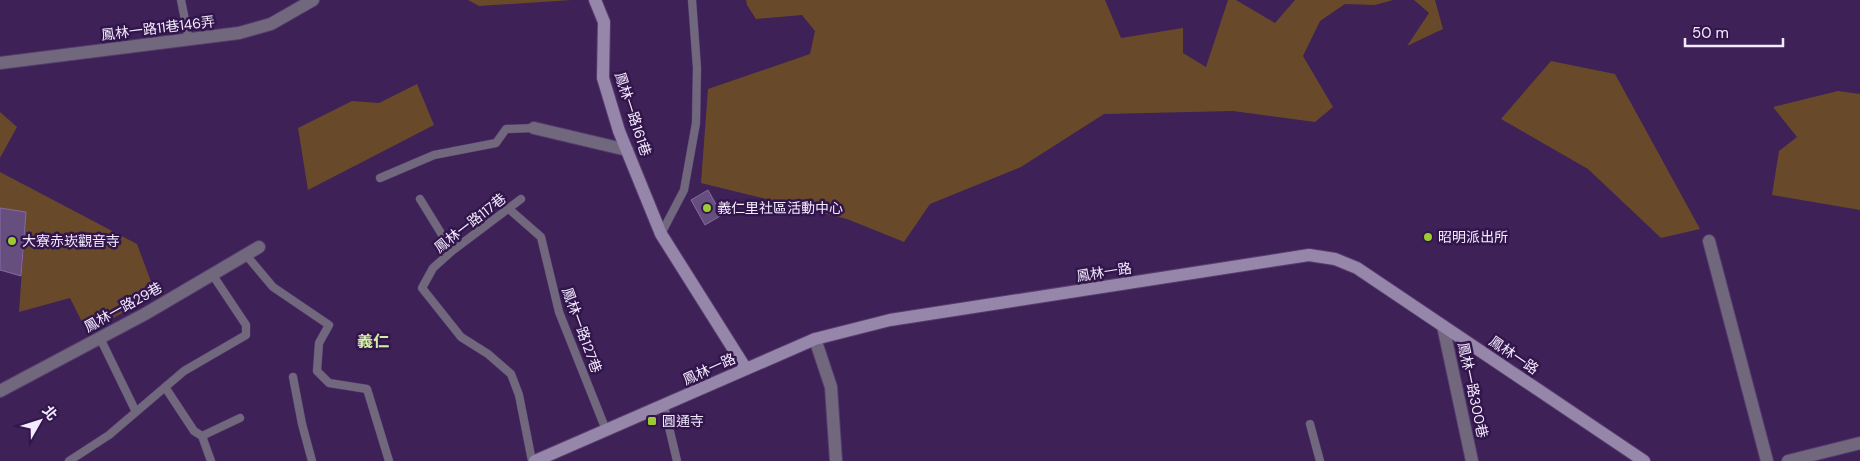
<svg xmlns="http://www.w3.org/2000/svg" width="1860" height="461" viewBox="0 0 1860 461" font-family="'DM Sans','Noto Sans TC',sans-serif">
<rect width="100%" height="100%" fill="#3d2157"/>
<path fill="#684a2a" d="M468,0H572L479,6Z
M746,0H1105L1121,38L1183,28V53L1206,67L1228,0H1236L1275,23L1295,0H1393L1375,5L1345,4L1320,21L1303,56L1333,107L1315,122L1233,111L1104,114L1021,167L930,204L904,242L847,219L701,183L708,89L810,54L815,31L802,15L756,19L747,5Z
M1414,0H1435L1443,29L1407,46L1429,13Z
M1551,61L1615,74L1700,229L1661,238L1588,169L1501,119Z
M417,84L434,125L308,190L298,128L352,101L379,103Z
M1838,91L1860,94V210L1772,195L1779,151L1797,137L1773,107Z
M0,112L17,127L0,158Z
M0,172L137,244L156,295L87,332L70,298L19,312L26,213L0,208Z"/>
<path fill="#664f7f" stroke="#866aa6" d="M708,190L722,215L705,225L691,200Z
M0,208L26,212L21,276L0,270Z"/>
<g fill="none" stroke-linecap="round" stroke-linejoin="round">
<defs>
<path id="lane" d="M181,0L189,40
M380,178L434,155L496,143L506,129L534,128
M420,199L452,251
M521,199L452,251L433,268L422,288L461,337L488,354L511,374L519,395L532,461
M509,209L541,237L559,312L606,430
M661,234L684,190L696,123L697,68L692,0
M246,255L273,287L329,325L319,343L317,371L329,383L367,389L389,461
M100,338L136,412
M293,377L302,424L312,461
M165,387L194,431L202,436
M664,406L677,461
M1310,424L1320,461
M69,461L109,435L184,371L246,335V325L212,274
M211,461L202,436L240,418"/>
<path id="street" d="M0,63L239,33L271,24L313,0
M534,128L627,150
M1709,241L1767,461
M1443,326L1472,461
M815,339L831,387L836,461
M0,391L145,314L259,247
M1788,461L1860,443"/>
<path id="secondary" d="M595,0L604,22L603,78L619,131L661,234L746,369
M535,461L815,339L890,320L1309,255L1335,259L1357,268L1644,461"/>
</defs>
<use href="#lane" stroke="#563d6e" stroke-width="9"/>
<use href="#street" stroke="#563d6e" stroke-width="14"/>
<use href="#secondary" stroke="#563d6e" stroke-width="14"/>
<use href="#lane" stroke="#72687e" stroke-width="8"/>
<use href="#street" stroke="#72687e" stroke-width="12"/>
<use href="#secondary" stroke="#9686aa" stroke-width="12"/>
</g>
<g fill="#9cca31" stroke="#32164b" stroke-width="2">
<circle cx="707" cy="208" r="5"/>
<circle cx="1428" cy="237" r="5"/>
<circle cx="12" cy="241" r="5"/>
<rect x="647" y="416" width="10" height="10" rx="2.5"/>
</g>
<g text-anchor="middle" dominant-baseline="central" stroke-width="5" stroke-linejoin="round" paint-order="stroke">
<g font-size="14" fill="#f3eafe" stroke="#32164b">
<text transform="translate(158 28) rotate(-7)">鳳林一路11巷146弄</text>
<text transform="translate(633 114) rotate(72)">鳳林一路161巷</text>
<text transform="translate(470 223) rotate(-38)">鳳林一路117巷</text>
<text transform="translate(1104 272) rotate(-9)">鳳林一路</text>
<text transform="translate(123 307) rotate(-29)">鳳林一路29巷</text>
<text transform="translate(582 330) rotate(70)">鳳林一路127巷</text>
<text transform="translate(1514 355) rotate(34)">鳳林一路</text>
<text transform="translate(709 369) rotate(-24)">鳳林一路</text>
<text transform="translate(1473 390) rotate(78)">鳳林一路300巷</text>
</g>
<g font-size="14" fill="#f3eafe" stroke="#32164b" text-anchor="start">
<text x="717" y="208">義仁里社區活動中心</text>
<text x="1438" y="237">昭明派出所</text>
<text x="22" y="241">大寮赤崁觀音寺</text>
<text x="662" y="421">圓通寺</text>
</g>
<g font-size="16" font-weight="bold" fill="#d3efa6" stroke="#32164b">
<text x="373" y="341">義仁</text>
</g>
</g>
<g transform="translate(40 421) rotate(51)" stroke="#32164b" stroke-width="4" paint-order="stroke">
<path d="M0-4L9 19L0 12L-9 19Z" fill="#f3eafe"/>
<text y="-8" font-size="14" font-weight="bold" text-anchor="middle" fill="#f3eafe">北</text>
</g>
<path d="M1685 38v8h98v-8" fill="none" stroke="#f3eafe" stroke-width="2.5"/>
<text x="1692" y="38" font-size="15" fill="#f3eafe" stroke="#32164b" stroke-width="4" paint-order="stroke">50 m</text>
</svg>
